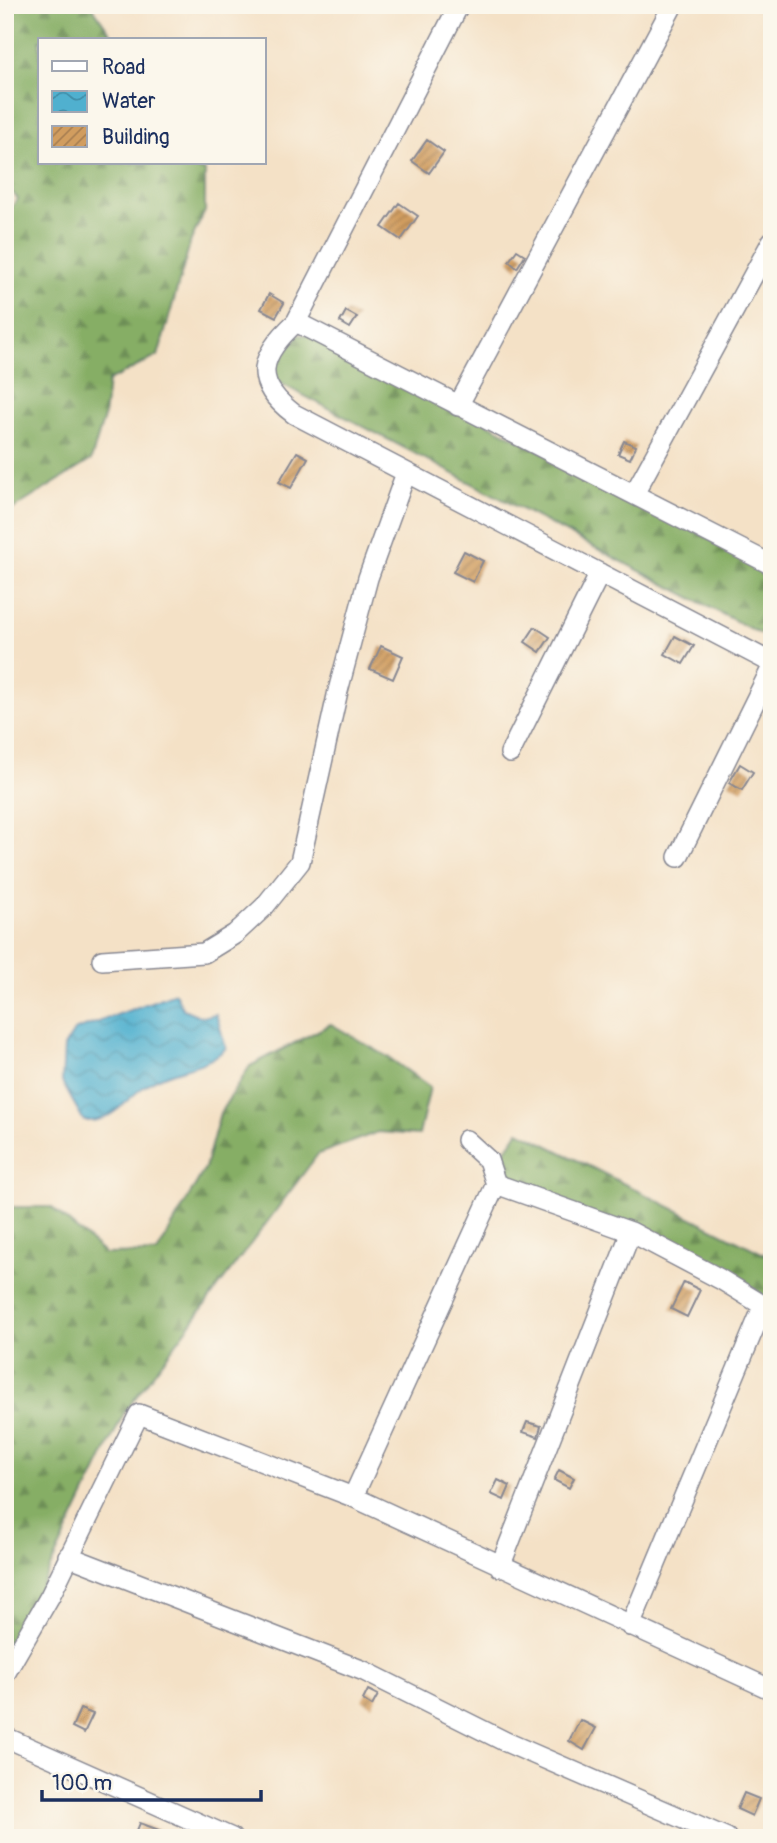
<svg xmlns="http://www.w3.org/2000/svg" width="777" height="1843" viewBox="0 0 777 1843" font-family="Pangolin,sans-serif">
<defs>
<pattern id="forest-firs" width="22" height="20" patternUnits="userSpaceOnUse" patternTransform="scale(1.75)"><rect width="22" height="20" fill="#86ae65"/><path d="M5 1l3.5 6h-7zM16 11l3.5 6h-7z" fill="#6d8e56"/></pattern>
<pattern id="water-waves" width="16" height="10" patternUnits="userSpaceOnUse" patternTransform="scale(1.75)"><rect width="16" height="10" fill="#50b0cf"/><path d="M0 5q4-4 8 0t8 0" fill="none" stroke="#4290ab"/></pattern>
<pattern id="building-hatch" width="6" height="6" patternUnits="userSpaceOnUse" patternTransform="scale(1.75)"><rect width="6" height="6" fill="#d19d5f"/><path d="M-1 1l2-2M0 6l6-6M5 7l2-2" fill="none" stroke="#a98052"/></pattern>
</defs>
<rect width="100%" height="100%" fill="#fbf7ec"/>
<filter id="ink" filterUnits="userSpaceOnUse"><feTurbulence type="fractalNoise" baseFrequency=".0143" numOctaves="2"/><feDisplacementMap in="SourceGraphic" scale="14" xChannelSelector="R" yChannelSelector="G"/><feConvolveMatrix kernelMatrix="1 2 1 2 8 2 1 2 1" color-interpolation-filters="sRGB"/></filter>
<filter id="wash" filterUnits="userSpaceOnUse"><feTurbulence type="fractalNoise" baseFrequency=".00686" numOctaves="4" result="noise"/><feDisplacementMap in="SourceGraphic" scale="28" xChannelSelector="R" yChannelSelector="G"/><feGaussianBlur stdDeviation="1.57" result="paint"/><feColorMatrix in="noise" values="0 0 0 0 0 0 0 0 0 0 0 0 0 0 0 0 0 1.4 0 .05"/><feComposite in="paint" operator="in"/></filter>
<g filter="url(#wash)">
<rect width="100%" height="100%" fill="#f4e1c6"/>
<path fill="url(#forest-firs)" stroke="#506e62" stroke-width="2" d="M5,5H91L115,40H40V163H162L205,171V211L191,240L158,356L108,381L104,417L91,460L5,514V215L18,199L5,184Z
M298,335H317L772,571V640L274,380V368Z
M331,1024L388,1057L430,1087L419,1135L378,1132L318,1154L124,1413L5,1662V1207H51L105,1254L157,1253L205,1168L220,1113L250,1066Z
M519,1131L772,1258V1302L504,1174L500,1158Z"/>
<path fill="url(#water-waves)" stroke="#367096" stroke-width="2" d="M175,993L183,1009L202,1017L216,1014L226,1048C204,1070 173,1067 148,1084C125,1098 114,1123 84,1121L62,1082L64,1047L74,1031Z"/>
<g id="blocks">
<path fill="url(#building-hatch)" d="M427,140L444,152L429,173L412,161Z
M399,203L418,216L401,240L382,227Z
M517,250L525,255L517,268L509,261Z
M269,294L284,303L276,317L261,309Z
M346,311L357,317L350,328L340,322Z
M624,441L636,446L630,459L618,454Z
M297,452L308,458L291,488L279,482Z
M464,551L483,561L473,582L453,572Z
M535,627L550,637L540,652L525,642Z
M675,636L694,646L683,664L665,654Z
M381,646L403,656L393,679L370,669Z
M740,764L753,772L742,790L729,783Z
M684,1282L700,1290L687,1317L671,1309Z
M527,1422L541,1426L538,1437L523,1432Z
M559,1470L574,1478L569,1488L554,1480Z
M498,1480L510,1486L504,1500L491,1494Z
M368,1690L378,1695L372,1706L363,1700Z
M80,1709L93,1714L84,1733L72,1727Z
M580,1720L596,1728L584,1750L569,1741Z
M744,1793L759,1799L752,1816L737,1809Z
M140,1823L175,1836V1838H134Z"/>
</g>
</g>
<g filter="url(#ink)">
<use href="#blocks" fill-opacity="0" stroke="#888892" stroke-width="2"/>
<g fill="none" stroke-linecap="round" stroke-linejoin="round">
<defs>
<path id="minor" d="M459,5L296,322C259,356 251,382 294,414L772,663
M296,322L772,565
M458,406L673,5
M634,494L772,241
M510,753L600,573
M678,857L772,667
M102,960L204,953L235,934L264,907L300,862L338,691L368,578L406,473
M466,1140L488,1160L496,1184L631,1232L720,1279L772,1311
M353,1497L496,1184
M68,1556L364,1671L506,1742L727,1838
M500,1567L631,1232
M630,1626L763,1307
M5,1674L50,1596L139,1414L353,1497L772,1690
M5,1737L232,1838"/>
</defs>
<use href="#minor" stroke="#888892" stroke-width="22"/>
<use href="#minor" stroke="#fff" stroke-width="19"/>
</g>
</g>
<rect width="777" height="1843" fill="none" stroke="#fbf7ec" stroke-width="28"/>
<rect x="38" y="38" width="228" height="126" fill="#fbf7ec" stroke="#a1a7b3" stroke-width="2"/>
<rect x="52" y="61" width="35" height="10" fill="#ffffff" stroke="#a1a7b3" stroke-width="2"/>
<text x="102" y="74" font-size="21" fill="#1b2f5e">Road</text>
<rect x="52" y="91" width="35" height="21" fill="url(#water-waves)" stroke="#a1a7b3" stroke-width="2"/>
<text x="102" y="108" font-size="21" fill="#1b2f5e">Water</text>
<rect x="52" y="126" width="35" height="21" fill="url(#building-hatch)" stroke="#a1a7b3" stroke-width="2"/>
<text x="102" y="144" font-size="21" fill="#1b2f5e">Building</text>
<path d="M42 1790v10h219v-10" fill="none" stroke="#1b2f5e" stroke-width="3.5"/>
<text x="52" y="1790" font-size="21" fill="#1b2f5e" stroke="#fbf7ec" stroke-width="5" paint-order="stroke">100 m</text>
</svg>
